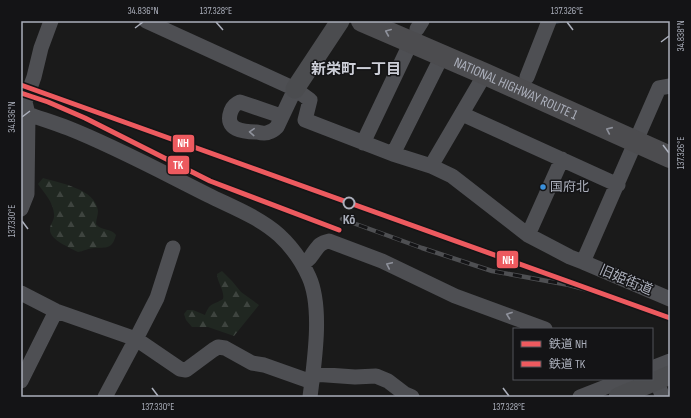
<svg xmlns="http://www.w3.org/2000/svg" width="691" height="418" viewBox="0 0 691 418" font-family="'Sofia Sans Condensed','Noto Sans JP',sans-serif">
<defs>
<pattern id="forest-firs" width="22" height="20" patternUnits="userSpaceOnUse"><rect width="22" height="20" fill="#202721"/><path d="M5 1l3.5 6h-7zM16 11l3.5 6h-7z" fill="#3e443f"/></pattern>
</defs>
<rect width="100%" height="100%" fill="#1a1a1a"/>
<path fill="url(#forest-firs)" d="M43,178C60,183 96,189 98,211C98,215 96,220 96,224C101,231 111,228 116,235C112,250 106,247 94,248C89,248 84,251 78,252C71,248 49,240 50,229C50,224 55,220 54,214C53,202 45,194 38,184Z
M222,271L232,281L241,292L259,305L234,336L208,327H192L186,320L184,314L187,310H193L205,315C211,301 212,306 223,299C225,291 217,282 217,274Z"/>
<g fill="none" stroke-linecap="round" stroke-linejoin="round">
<path stroke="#2c343d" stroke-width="3" d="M554,23L562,21"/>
<path stroke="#4e4f53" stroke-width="15" d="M146,21L295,89L310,100L305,120L393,154L431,166L452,176L528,235L570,257L583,262L659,88L670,86
M417,29L422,21
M527,77L549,21
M28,114C42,119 55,123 68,128C116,147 162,172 208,195C232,207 259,217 279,235C292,247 302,261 309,277C323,308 314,364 310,397
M462,114L618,185
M281,116L240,102C235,104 233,106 231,111C224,130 243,132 257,132C261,133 266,134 269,132C273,131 275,129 277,127L295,89
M363,143L411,42
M393,154L442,56
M431,166L485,74
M21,209L27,194L28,114L25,102L34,77L41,48L51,21
M528,235L562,159
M583,262L670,299
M303,264C306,261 310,259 312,255C318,247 319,243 329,241L382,261L455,296L545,329
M21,293L56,311L136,339L180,369L186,370L213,350L218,347L225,348L252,363L264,365L312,382
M652,368L670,361
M652,371L663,397
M313,374L355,377L376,376L388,381L405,394L412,397
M21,381L56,311
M105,397L136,339L157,298L173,248
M580,397L626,379"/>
<path stroke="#4b4c4f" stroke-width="19" d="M295,89L340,21"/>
<path stroke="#4c4c4f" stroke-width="22" id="s1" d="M362,21L485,74L670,157"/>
<defs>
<path id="rail" d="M342,219L422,248L492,271L569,285L603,294"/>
</defs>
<use href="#rail" stroke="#4e4f52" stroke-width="4.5"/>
<use href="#rail" stroke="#141416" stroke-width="3" stroke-dasharray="9" stroke-linecap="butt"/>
<path stroke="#4b4c4f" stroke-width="19" d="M618,397L670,375"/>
<defs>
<path id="rail-1" d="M21,85L670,318"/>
<path id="rail-2" d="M21,93L48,102L85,118L210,181L339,230"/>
</defs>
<use href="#rail-1" stroke="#141416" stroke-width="8"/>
<use href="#rail-2" stroke="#141416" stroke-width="8"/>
<use href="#rail-1" stroke="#ed5a5f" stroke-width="5"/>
<use href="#rail-2" stroke="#ed5a5f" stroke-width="5"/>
</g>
<defs><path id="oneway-chevron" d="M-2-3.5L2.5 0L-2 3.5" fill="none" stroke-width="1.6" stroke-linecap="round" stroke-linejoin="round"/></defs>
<g stroke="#8e919b">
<use href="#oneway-chevron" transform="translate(388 32) rotate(-157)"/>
<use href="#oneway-chevron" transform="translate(609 130) rotate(-156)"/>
</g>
<g stroke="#8f929c">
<use href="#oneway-chevron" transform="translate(252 132) rotate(-177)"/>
<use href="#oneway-chevron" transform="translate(389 265) rotate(-155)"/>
<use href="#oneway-chevron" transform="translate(509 315) rotate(-160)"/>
</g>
<path fill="none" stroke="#abafbb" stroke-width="1.5" d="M216,22L223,30M567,22L573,30M135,28L143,22M661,42L669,36M22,117L30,111M663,145L669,153M22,221L28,229M152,388L158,396M503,388L509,396"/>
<circle fill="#3a90db" stroke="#141416" stroke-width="1.5" cx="543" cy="187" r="3.5"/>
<circle fill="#141416" stroke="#abafbb" stroke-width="2" cx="349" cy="203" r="5.5"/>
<g text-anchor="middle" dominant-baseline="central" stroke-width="3" stroke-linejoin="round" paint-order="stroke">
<g font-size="13" fill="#abafbb" stroke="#141416" text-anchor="start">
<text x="550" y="187">国府北</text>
</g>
<g font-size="14" fill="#abafbb" stroke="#141416">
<text stroke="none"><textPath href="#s1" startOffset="168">NATIONAL HIGHWAY ROUTE 1</textPath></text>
<text transform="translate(626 280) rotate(23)">旧姫街道</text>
</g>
<g font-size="14" font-weight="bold" fill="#abafbb" stroke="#141416">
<text x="349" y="219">Kō</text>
</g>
<g font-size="15" font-weight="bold" fill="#ccced7" stroke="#141416">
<text x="356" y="69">新栄町一丁目</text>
</g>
</g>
<g stroke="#141416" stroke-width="1.5">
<rect x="172" y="134" width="23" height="19" rx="4" fill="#ed5a5f"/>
<rect x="167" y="155" width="23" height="20" rx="4" fill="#ed5a5f"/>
<rect x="496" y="250" width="23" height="19" rx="4" fill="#ed5a5f"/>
</g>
<g font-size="11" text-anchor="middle" font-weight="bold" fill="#fff">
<text x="183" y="147">NH</text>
<text x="178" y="169">TK</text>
<text x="508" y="264">NH</text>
</g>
<rect width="691" height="418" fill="none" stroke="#141416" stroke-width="44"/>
<rect x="513" y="328" width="140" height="52" fill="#141416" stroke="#505258"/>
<rect x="521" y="341" width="20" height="6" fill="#ed5a5f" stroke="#505258"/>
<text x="549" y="348" font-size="12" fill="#abafbb">鉄道 NH</text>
<rect x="521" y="361" width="20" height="6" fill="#ed5a5f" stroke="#505258"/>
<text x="549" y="368" font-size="12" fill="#abafbb">鉄道 TK</text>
<rect x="22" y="22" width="647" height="374" fill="none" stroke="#abafbb" stroke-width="1.5"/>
<g font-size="10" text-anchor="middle" fill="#abafbb">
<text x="143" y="14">34.836°N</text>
<text x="216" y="14">137.328°E</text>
<text x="567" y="14">137.326°E</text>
<text transform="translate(680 36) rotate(-90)" y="4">34.838°N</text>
<text transform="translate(11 117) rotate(-90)" y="4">34.836°N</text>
<text transform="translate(680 153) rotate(-90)" y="4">137.326°E</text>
<text transform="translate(11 221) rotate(-90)" y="4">137.330°E</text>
<text x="158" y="410">137.330°E</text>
<text x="509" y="410">137.328°E</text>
</g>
</svg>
